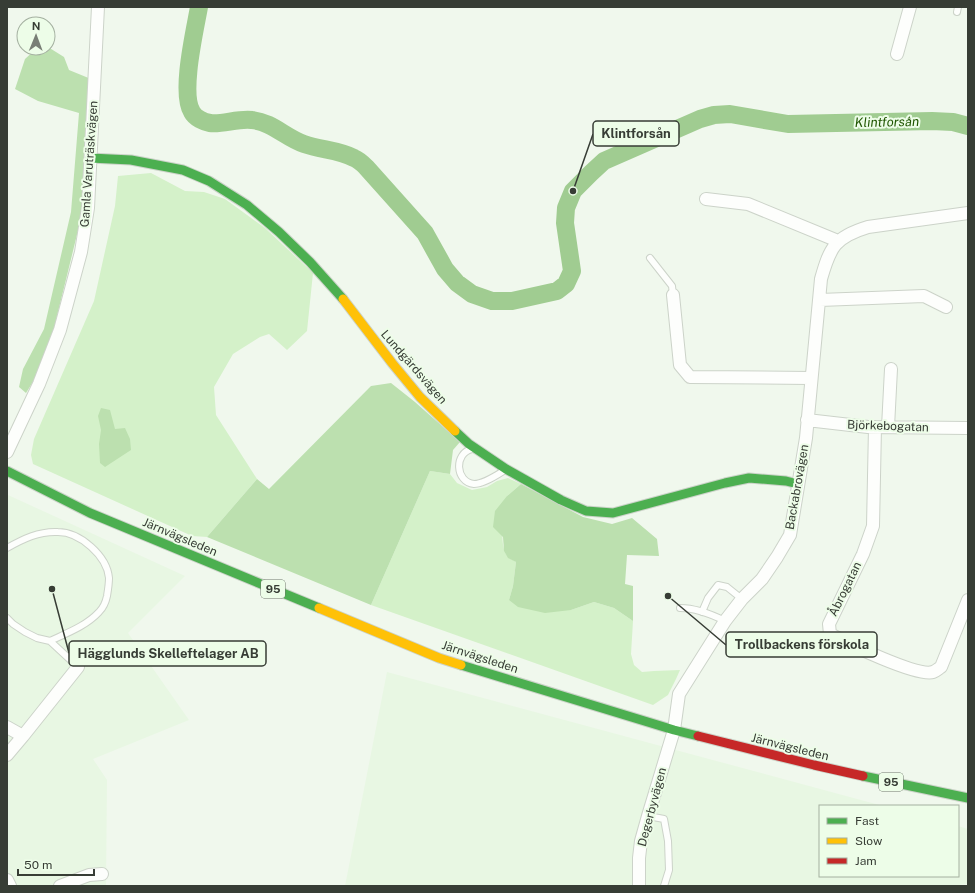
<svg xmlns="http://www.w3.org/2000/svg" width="975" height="893" viewBox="0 0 975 893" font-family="'Public Sans',sans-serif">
<rect width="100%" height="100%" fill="#f0f8ed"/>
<path fill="#e8f7e3" d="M8,495L185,576L128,633L189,720L93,759L107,780L106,886H7V497Z
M387,672L883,806H820V876H958V826L968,829V884L949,886H345Z"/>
<path fill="#d4f1c9" d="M151,173L185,191L204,192L225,199L265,228L313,273L307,331L287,350L269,334L260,337L233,354L214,387L216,415L257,479L207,537L192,536L33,464L31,455L34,439L94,301L115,206L118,176Z
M430,471L450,474L457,483L472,490L487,487L497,481L508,478L521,484L507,496C505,511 499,538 505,552C507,557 511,559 516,562L513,586L509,600L571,610L594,602L614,608L633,621L631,654L634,665L642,672L654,671L680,670L676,679L668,695L653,705L371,605Z"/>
<path fill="#bce0af" d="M48,47L64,57L69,70L91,79L84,206L46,361L26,393L19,387L23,369L44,329L71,212L79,113L38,101L15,89L25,59L37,48H48Z
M391,383L415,402L460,442L453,450L450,474L430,471L371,605L207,537L257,479L269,489L371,386Z
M101,408L110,410L115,429L125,428L130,439L131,450L105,467L100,463L99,444L101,430L98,416Z
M521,484L583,517L612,524L632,518L657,539L659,556L627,555L625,584L633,586V621L614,608L594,602L571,610L545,613L518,607L509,600L513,586L516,562L508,558L504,551L503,537L493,527L495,511L507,496Z"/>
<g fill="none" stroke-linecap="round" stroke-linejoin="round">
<path stroke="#a0cc91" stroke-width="18" d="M199,7C195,30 180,93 192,112C195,118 204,122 210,123C221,125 239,118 252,120C272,122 286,138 304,144C321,150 339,150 354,158C359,160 363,164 366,167L425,233L445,269L457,283L472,294L492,301H512L557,291L566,284L572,271L565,223L566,208L573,191L591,173L604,161L700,119L714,115L730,114L788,124L932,121L953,122L968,126"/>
<defs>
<path id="lane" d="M957,12L958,7
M650,258L672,286L673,295
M472,449C454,453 455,482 474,484C484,484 497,475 505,470
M7,548C23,539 39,531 58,532C80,532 107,556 109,578C109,584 108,590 107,596C106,601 103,608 99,612C86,626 67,633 50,641
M680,608C696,608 711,614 725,621
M702,612L708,598L718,585L727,587L742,599
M7,618L13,624L25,632L37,638L50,641L78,667
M648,816L664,819L668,841L669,870L664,886"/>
<path id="street" d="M897,54L910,7
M706,199L748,204L838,241
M673,295L680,365L690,377L811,378
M820,300L924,296L946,307
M807,420L868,427L968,428
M875,427L873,526L863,554L829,624L830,634C847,643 917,677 933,672C936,671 939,668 941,667L968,600
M888,427L891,369
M7,452L39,384L60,330L81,252L88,208L98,7
M7,727L23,736L78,667
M7,755L23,736
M7,880L10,886
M60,886L89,875L102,874
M639,886V858L641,841L648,816L674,730L679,694L725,621L742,599L762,579L777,557L790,535L806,438L821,279C830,247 835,237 868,227L968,213"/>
<path id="fast" d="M90,158L131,160L183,170L209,181L247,205L279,232L310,262L343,299
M455,431L469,444L506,469L561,500L586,511L613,513L725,483L749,478L786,481L798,484
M7,471L90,513L319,608
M461,665L674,730L698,736
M863,776L968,798"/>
<path id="slow" d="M343,299L392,363L420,397L455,431
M319,608L439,658L461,665"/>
<path id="jam" d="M698,736L814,765L863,776"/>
</defs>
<use href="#lane" stroke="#ccd3c9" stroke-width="8"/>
<use href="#street" stroke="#ccd3c9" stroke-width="14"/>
<use href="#fast" stroke="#ccd3c9" stroke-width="11"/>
<use href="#slow" stroke="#ccd3c9" stroke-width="11"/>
<use href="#jam" stroke="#ccd3c9" stroke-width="11"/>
<use href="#lane" stroke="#fdfefc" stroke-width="6"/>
<use href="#street" stroke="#fdfefc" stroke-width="12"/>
<use href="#fast" stroke="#4caf50" stroke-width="9"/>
<use href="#slow" stroke="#ffc107" stroke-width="9"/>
<use href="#jam" stroke="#c62828" stroke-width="9"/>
</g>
<g text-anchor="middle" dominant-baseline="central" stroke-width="4" stroke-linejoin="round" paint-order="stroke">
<g fill="#edfde8" stroke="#6e776b" stroke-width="1">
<rect x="261" y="580" width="24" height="18" rx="3"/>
<rect x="879" y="773" width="24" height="18" rx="3"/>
</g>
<g font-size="11" font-weight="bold" fill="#373d35">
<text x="273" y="589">95</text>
<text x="891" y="782">95</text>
</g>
<g font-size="12" fill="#373d35" stroke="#edfde8">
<text transform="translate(89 164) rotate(-86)">Gamla Varuträskvägen</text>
<text transform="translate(414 367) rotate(49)">Lundgärdsvägen</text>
<text transform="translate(888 426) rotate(2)">Björkebogatan</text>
<text transform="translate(797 487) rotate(-80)">Backabrovägen</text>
<text transform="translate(180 537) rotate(23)">Järnvägsleden</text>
<text transform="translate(845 589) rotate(-64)">Åbrogatan</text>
<text transform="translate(480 657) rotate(18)">Järnvägsleden</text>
<text transform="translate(790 747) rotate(14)">Järnvägsleden</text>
<text transform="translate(652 807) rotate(-75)">Degerbyvägen</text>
</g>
<g font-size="13" font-style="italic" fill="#1f5600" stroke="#edfde8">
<text transform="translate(887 122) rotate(-1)">Klintforsån</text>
</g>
</g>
<path fill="none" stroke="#373d35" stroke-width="1.5" d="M573 191L593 134M668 596L726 645M52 589L69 653"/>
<g fill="#373d35" stroke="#edfde8" stroke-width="1.5">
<circle cx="573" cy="191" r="4"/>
<circle cx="668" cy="596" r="4"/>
<circle cx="52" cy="589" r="4"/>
</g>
<g fill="#edfde8" stroke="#373d35" stroke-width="1.5">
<rect x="593" y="121" width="86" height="25" rx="4"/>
<rect x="726" y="632" width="151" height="25" rx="4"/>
<rect x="69" y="641" width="197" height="25" rx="4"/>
</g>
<g font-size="13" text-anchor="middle" font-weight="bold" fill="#373d35">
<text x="636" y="138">Klintforsån</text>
<text x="802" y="649">Trollbackens förskola</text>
<text x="168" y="658">Hägglunds Skelleftelager AB</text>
</g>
<rect width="975" height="893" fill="none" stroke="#373d35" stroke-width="16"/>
<rect x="819" y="805" width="140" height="72" fill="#edfde8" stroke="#a4b0a0"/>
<rect x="827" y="818" width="20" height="6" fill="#4caf50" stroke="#a4b0a0"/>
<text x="855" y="825" font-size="12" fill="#373d35">Fast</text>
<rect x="827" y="838" width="20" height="6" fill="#ffc107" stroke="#a4b0a0"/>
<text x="855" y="845" font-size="12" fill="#373d35">Slow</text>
<rect x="827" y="858" width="20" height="6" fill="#c62828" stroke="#a4b0a0"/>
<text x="855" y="865" font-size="12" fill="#373d35">Jam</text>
<g transform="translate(36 36) rotate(1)"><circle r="19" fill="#edfde8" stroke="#a4b0a0"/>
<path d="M0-3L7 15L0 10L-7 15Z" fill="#787e75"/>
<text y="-6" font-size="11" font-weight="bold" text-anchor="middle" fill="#373d35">N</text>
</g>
<path d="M18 869v6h76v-6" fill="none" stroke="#373d35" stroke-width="2"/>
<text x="24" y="869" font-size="12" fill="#373d35" stroke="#edfde8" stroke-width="3" paint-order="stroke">50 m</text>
</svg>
